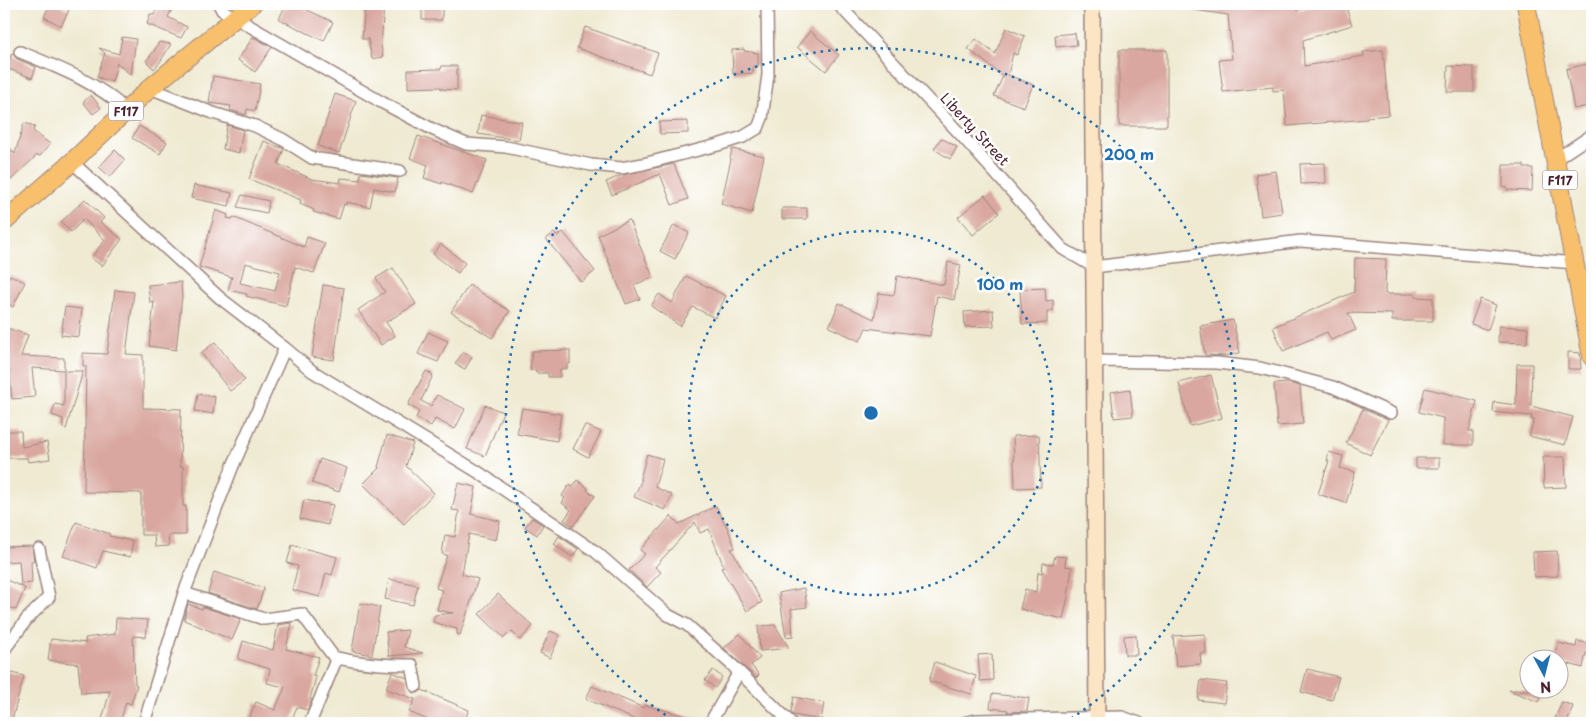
<svg xmlns="http://www.w3.org/2000/svg" width="1596" height="727" viewBox="0 0 1596 727" font-family="'Playpen Sans',sans-serif">
<rect width="100%" height="100%" fill="#fff"/>
<filter id="ink" filterUnits="userSpaceOnUse"><feTurbulence type="fractalNoise" baseFrequency=".02" numOctaves="2"/><feDisplacementMap in="SourceGraphic" scale="10" xChannelSelector="R" yChannelSelector="G"/><feConvolveMatrix kernelMatrix="1 2 1 2 8 2 1 2 1" color-interpolation-filters="sRGB"/></filter>
<filter id="wash" filterUnits="userSpaceOnUse"><feTurbulence type="fractalNoise" baseFrequency=".0096" numOctaves="4" result="noise"/><feDisplacementMap in="SourceGraphic" scale="20" xChannelSelector="R" yChannelSelector="G"/><feGaussianBlur stdDeviation="1.12" result="paint"/><feColorMatrix in="noise" values="0 0 0 0 0 0 0 0 0 0 0 0 0 0 0 0 0 1.4 0 .05"/><feComposite in="paint" operator="in"/></filter>
<g filter="url(#wash)">
<rect width="100%" height="100%" fill="#efead1"/>
<g id="blocks">
<path fill="#d9a79f" fill-rule="evenodd" d="M50,4H57L69,10L61,26L44,17Z
M159,4H175L168,17L187,27L181,38L147,24L150,14L154,15Z
M286,4H295L333,22L324,41L279,19Z
M365,4H384L381,45L383,57L372,59L368,39H362Z
M422,4H442V20H422Z
M1194,4H1298V10L1320,4H1345L1352,25L1303,40L1304,66L1364,56L1363,52L1383,50L1389,115L1367,117V119L1287,126L1284,90L1273,91V87L1223,92L1219,60L1232,59L1228,15L1194,10Z
M585,27L658,53L650,74L577,48Z
M1006,28L1025,36L1017,55L1013,53L1008,75L1033,85L1024,107L994,96L1003,76L968,49L976,39L995,54Z
M810,31L839,55L826,71L797,47Z
M1075,33L1077,45L1056,47L1055,35Z
M122,37L136,39L131,75L117,63L112,82L97,77L105,53L99,48L119,54Z
M253,37L272,47L255,72L238,60Z
M159,42L171,44L160,62L154,69L146,61L154,51Z
M744,49V51L758,53V66H753V73L733,74L732,50Z
M1119,50H1167V126H1119Z
M12,53L17,59L36,67L32,78L6,68Z
M1587,64L1592,90V105L1574,109L1566,69Z
M442,66H457V90L441,89V87L408,88V70L441,69Z
M1448,66L1474,67V92H1447Z
M213,76L260,84L255,111L247,109L246,115L230,110L231,106L209,103Z
M335,94L356,101L339,153L318,146Z
M91,95L101,108L93,114L83,102Z
M481,115L522,122L519,140L478,134Z
M688,121V133L660,134L659,122Z
M24,123L35,126L33,131L50,144L40,156L37,155L11,180L4,173V142L15,154Z
M227,125L243,130L239,153L223,149Z
M139,126L167,142L160,154L132,138Z
M418,136L487,160L473,194L442,182V184L424,178L428,165L410,158Z
M941,138L957,147L950,159L934,149Z
M264,141L284,149L278,164L312,179L340,183L341,178L360,180L361,173L398,178L395,192L374,188L370,207L346,202V205L344,204L339,219L313,212L314,210L300,204L301,200L249,179Z
M732,149L764,156L752,213L721,204L731,159L730,158Z
M115,150L125,160L110,177L99,167Z
M1325,163L1326,183L1301,184L1300,164Z
M674,164L688,199L672,205L660,174L612,195L606,182L622,175Z
M1503,165H1524V168H1533L1532,191L1507,190V187H1503Z
M1276,171L1282,213L1261,216L1256,174Z
M194,185L232,193L229,206L191,198Z
M242,195L269,201L267,213L237,207Z
M985,195L999,213L973,235L958,217Z
M85,199L104,218L100,222L122,239L102,266L91,258L105,240L84,219L71,232L61,222Z
M782,208H807V219H782Z
M216,210L228,215L227,218L232,219L233,217L304,247L307,237L325,243L314,273L295,267L286,306L246,296L247,294L228,290L232,277L199,267ZM245,263L280,272L275,291L240,283Z
M629,220L653,277L634,285L640,299L626,304L598,235Z
M674,225L689,233L675,259L660,251Z
M563,232L595,271L581,282L546,239L554,233L557,236Z
M441,244L465,263L458,273L433,254Z
M1355,258L1386,259L1385,294H1415V297L1433,298V321H1392V314L1348,313L1356,330L1331,340L1327,332L1283,351L1273,327L1354,292Z
M948,262L961,265L954,300L937,296L930,336L866,328L860,341L829,327L839,303L874,319L879,293L894,295L897,276L944,285Z
M393,268L416,304L386,322L395,336L381,345L358,310L385,292L376,278Z
M10,275L25,282L13,307L4,302V288Z
M686,276L726,296L715,318L693,307L680,326L651,306L659,294L672,303Z
M181,282L182,296L176,350L149,346L154,302L150,303L148,285Z
M323,285L344,288L334,360L312,357Z
M469,285L510,311L492,338L451,312Z
M1045,288L1046,301L1053,300V311H1047V323L1022,324L1020,289Z
M115,290L134,292L126,354L143,355V408L181,409L180,466H183V506H186V535H168L169,546L155,547L154,535H141V493L84,492L86,366H83V353L107,354Z
M1480,299L1496,305L1488,330L1471,324Z
M65,307L82,309L79,337L61,335Z
M993,310L994,326L965,327L964,312Z
M1233,320L1240,353L1224,356L1205,355L1200,326Z
M1499,326L1528,328L1527,343L1498,342Z
M4,327L28,335L21,356L64,358V370L32,368L35,397L12,399L9,369H4Z
M428,332L448,341L438,362L418,354Z
M215,342L245,380L230,391L201,353Z
M570,350V364H567V369H560V377H548V373H536V370H530L532,351Z
M463,352L472,357L465,369L455,364Z
M1568,352L1580,353L1581,369H1568Z
M1517,364H1532L1531,406L1573,417L1565,445L1529,436L1534,420L1531,419L1532,416L1493,412L1494,402L1516,405Z
M64,371H83L66,429L63,428V419L52,415L55,404L64,406Z
M426,371L433,375L421,401L431,406L437,395L465,409L455,429L435,419L431,426L416,418L419,411L408,405Z
M1211,375L1222,418L1190,426L1179,383Z
M1288,383L1300,386L1303,424L1277,426L1274,384Z
M1425,388L1477,401L1469,431H1473V445H1443V418L1419,412Z
M1130,389L1133,416L1114,418L1111,392Z
M198,394L215,397L213,414L195,411Z
M485,405L503,412L485,456L467,449Z
M522,408L561,414L557,441L517,434Z
M1363,409L1388,420L1370,455L1346,443Z
M585,425L601,432L588,457L573,449Z
M4,431H21L22,447L47,442L50,459L28,462L27,458H4Z
M387,435L413,443L406,466L434,493L404,524L363,484L379,468L378,467Z
M1039,435L1041,487L1015,488L1013,436Z
M1329,452L1343,456L1340,468L1355,472L1346,503L1318,494L1329,461H1327Z
M647,454L663,459L655,487L672,495L665,510L634,497L642,479H640Z
M1543,457H1565L1566,487L1544,488Z
M1416,458H1439V468H1416Z
M320,459L347,468L339,492L312,483Z
M577,480L588,488L587,490L595,496L573,526L564,520L571,510L562,503L565,498L562,496L569,485L573,487Z
M458,483L476,487L471,514L500,521L496,540L469,534L462,574L478,579L460,635L457,634V629L433,622L435,615L453,613L437,610L442,590L436,588L447,555L442,554L445,535L455,537L459,511L452,510Z
M304,500L333,505L328,525L300,519Z
M716,506L728,529L735,548L731,549L762,602L747,611L721,568L724,567L709,529L700,533L695,522L655,567L661,572L647,587L629,570L645,554L640,550L671,516L679,524Z
M532,518L543,525L537,535L525,527Z
M76,522L110,534L109,536L133,541L130,557L103,551L97,568L63,556Z
M559,536L578,549L572,557L554,544Z
M292,545L337,557L332,575L326,573L320,597L292,590L298,566L287,563Z
M32,546L34,561H31L32,583L21,584L19,561L4,562V547Z
M1557,551L1558,576L1534,577L1533,552Z
M1055,556L1066,557L1065,566L1072,567L1068,597L1063,619L1020,609L1025,589L1036,592L1038,572L1042,573L1043,563L1053,564Z
M214,572L264,588L257,609L208,593Z
M4,579L25,588L16,610L4,605Z
M389,579L418,585L413,605L385,599Z
M804,588L807,607L791,609L793,636L786,637L779,593Z
M498,594L533,626L520,640L511,631L504,638L479,614Z
M360,603L380,607L372,655L352,651Z
M188,604L202,609L203,607L241,619L232,640L184,620Z
M116,618L148,620L146,637L133,636L135,684L137,685L131,704L126,702L120,723H101L110,691L81,693L78,664L48,660L51,639L86,643L85,638L115,634Z
M292,623L286,649L319,657L313,676L316,677L310,699L312,700L307,710L297,707L290,723H247L256,702L275,710L285,687L267,683L270,669L238,659L243,641L273,650L278,625Z
M775,625L789,648L760,651L758,626Z
M408,630L404,647L423,653L389,656L386,632Z
M550,631L560,635L550,658L540,653Z
M740,634L760,658L751,665L759,675L756,678L724,648Z
M1205,634L1206,653H1200L1201,664L1176,666L1173,636Z
M1136,635L1137,655H1125L1124,636Z
M1577,641L1592,644V655L1586,653L1583,668L1558,661V660H1554L1558,643L1576,647Z
M992,654L993,680L980,681L978,655Z
M935,662L976,676L971,694L929,681Z
M1307,669L1339,677L1332,700L1301,692Z
M713,670L722,677L715,688L705,680Z
M4,671L24,676L11,723H4Z
M392,672L407,678L409,688L413,693H418L422,690L469,710L463,723H435L409,712L415,699L386,689Z
M1201,680L1227,683L1224,703L1198,700Z
M592,686L644,708L645,705L701,720V723H650L636,720L586,699Z
M1509,690H1544L1539,702Z
M992,694L1029,698L1027,711L1007,712L1008,710L990,708Z
M794,697L824,703L821,720L793,715L791,712Z
M1562,702L1573,706L1567,723H1553Z"/>
</g>
</g>
<g filter="url(#ink)">
<use href="#blocks" fill-opacity="0" stroke="#9c847e" stroke-width="1"/>
<g fill="none" stroke-linecap="round" stroke-linejoin="round">
<defs>
<path id="minor" d="M219,4L222,10L383,103L434,130L466,144L506,147L591,165L621,168L643,164L718,145L743,137L758,128L762,118L768,75L767,4
M838,4L963,137L1063,249L1094,267L1301,241L1576,263
M20,52C57,67 97,82 126,110
M150,88L213,113L255,126L282,139L312,158L400,171
M1556,159L1592,135
M72,162L220,298L285,348L312,371L478,472L596,552L668,615L687,625L732,665L791,723
M1095,361L1217,363L1260,368L1333,387L1391,413
M184,593L232,468L285,348
M4,650L27,619L49,597L39,549
M336,660L338,658C363,664 387,665 412,665L416,686
M144,723L184,593L264,619L302,614L336,660
M310,723L336,660
M710,723L739,672
M963,723L976,720L1122,717L1139,723"/>
<path id="secondary" d="M1092,4L1097,723"/>
<path id="primary" d="M1526,4L1592,357
M4,222L72,162L150,88L252,4"/>
</defs>
<use href="#minor" stroke="#9c847e" stroke-width="14"/>
<use href="#secondary" stroke="#9c847e" stroke-width="18"/>
<use href="#primary" stroke="#9c847e" stroke-width="20"/>
<use href="#minor" stroke="#fff" stroke-width="11"/>
<use href="#secondary" stroke="#fce5c4" stroke-width="15"/>
<use href="#primary" stroke="#f8bf6c" stroke-width="18"/>
</g>
</g>
<g fill="none" stroke="#1f6fb2" stroke-width="2.5" stroke-dasharray="2.5 5">
<circle cx="871" cy="413" r="182"/>
<path d="M678 723A365 365 0 1 1 1064 723"/>
</g>
<g text-anchor="middle" dominant-baseline="central" stroke-width="5" stroke-linejoin="round" paint-order="stroke">
<g fill="#fff" stroke="#80626b" stroke-width="1">
<rect x="108.5" y="101.5" width="35" height="19" rx="4"/>
<rect x="1542.5" y="170.5" width="35" height="19" rx="4"/>
</g>
<g font-size="12" font-weight="bold" fill="#4a1f2b">
<text x="126" y="111">F117</text>
<text x="1560" y="180">F117</text>
</g>
<g font-size="14" fill="#4a1f2b" stroke="#fff">
<text transform="translate(975 129) rotate(47)">Liberty Street</text>
</g>
</g>
<circle cx="871" cy="413" r="8" fill="#1f6fb2" stroke="#fff" stroke-width="2.5"/>
<g font-size="15" text-anchor="middle" font-weight="bold" fill="#1f6fb2" stroke="#fff" stroke-width="5" stroke-linejoin="round" paint-order="stroke">
<text x="1129" y="160">200 m</text>
<text x="1000" y="290">100 m</text>
</g>
<rect width="1596" height="727" fill="none" stroke="#fff" stroke-width="20"/>
<g transform="translate(1544 674) rotate(173)"><circle r="24" fill="#ffffff" stroke="#b7a5aa"/>
<path d="M0-4L9 19L0 12L-9 19Z" fill="#1f6fb2"/>
<text y="-8" font-size="14" font-weight="bold" text-anchor="middle" fill="#4a1f2b">N</text>
</g>
</svg>
